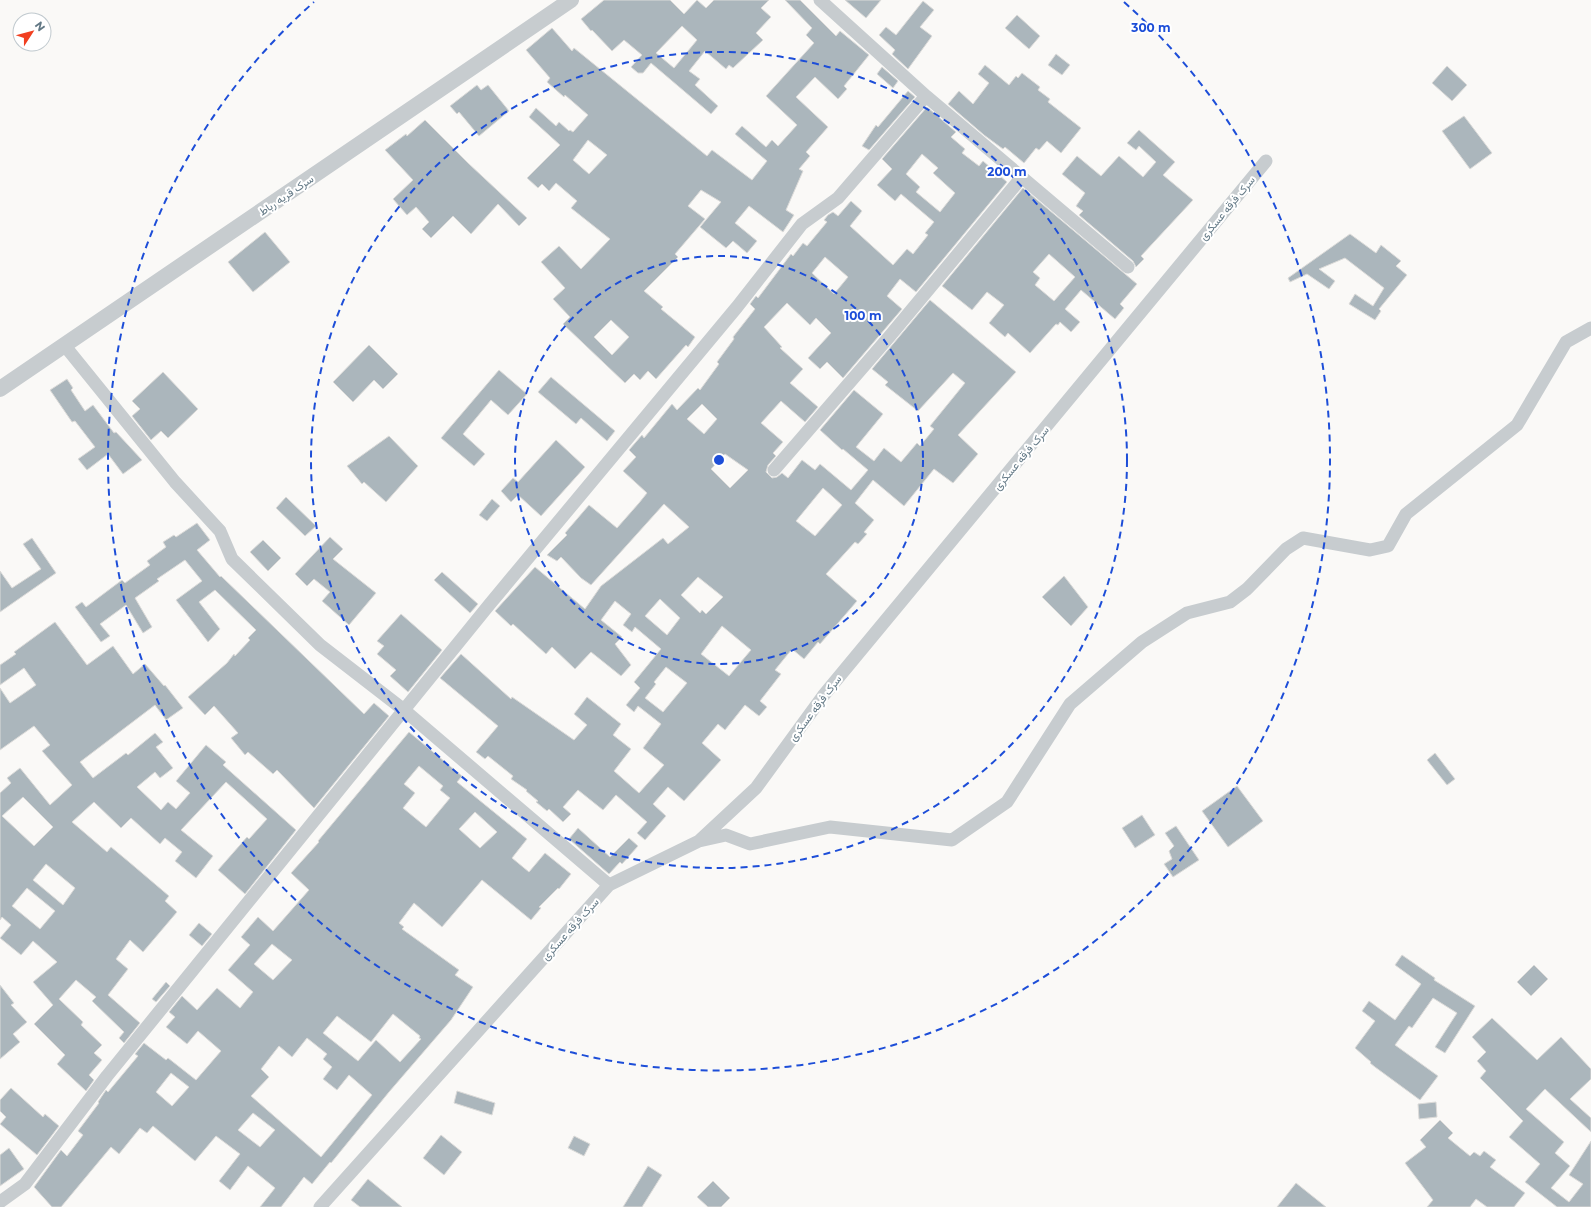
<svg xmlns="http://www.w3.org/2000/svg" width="1591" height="1207" viewBox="0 0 1591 1207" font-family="Montserrat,Vazirmatn,sans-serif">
<rect width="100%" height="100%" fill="#faf9f7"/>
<path fill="#abb6bc" stroke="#dcdbd9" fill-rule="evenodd" d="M604,0H670L684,14L697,0L706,8L714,0H769L761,8L771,17L756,33L763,40L733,68L729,65L726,69L705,51L689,71L700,79L695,85L718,106L711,114L651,63L643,73H638L631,67L642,55L624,40L612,51L592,30L591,31L581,19ZM682,26L697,40L674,68L656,53Z
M785,0H800L836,36L840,31L869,55L844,86L847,89L838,99L815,77L796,97L828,127L806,152L810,156L799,169L803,171L786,210L794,215L783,232L749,206L735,223L757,241L747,253L733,241L726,248L700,227L721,202L701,190L688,206L705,219L675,254L678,257L644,291L663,307L661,309L695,337L688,347L686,345L656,379L648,371L640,380L634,374L625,383L563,324L570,317L553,299L565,288L541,262L559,246L581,269L610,239L571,208L577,201L556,183L549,191L542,184L538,188L527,178L560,145L529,117L536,108L556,126L559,122L569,131L570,130L573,132L588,115L565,95L564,97L547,82L550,78L526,50L552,28L572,51L574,48L707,156L712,150L752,180L767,161L735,134L742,126L766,147L772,140L778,146L797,125L766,96L814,43L806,35L812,28ZM588,140L607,155L589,174L573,160ZM611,320L629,337L612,355L594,337Z
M845,0H881L866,18Z
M923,1L934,10L920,27L932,36L908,69L892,54L895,50L879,35L886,27L896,35Z
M1017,15L1040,36L1029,49L1005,28Z
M1056,54L1070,65L1062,75L1048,65Z
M985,65L1009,85L1016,76L1018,78L1022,73L1040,87L1038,90L1050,99L1048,102L1081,128L1061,153L1047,141L1039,150L1036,148L1024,163L1005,147L1003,149L984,135L948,104L959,91L973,104L989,83L978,74Z
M1447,66L1467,85L1452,101L1432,83Z
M882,67L898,81L893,88L877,74Z
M477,85L481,90L488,85L509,111L479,136L459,112L457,114L450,106Z
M908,91L915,97L869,150L862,146L876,125L878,127Z
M927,107L956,132L951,137L965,149L962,153L979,166L983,161L1007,182L916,292L900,279L887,296L902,309L843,378L827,362L820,369L808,358L831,333L816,318L810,325L787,303L764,327L782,347L780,348L803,369L790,383L818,407L805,422L781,401L761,423L783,442L773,453L776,456L768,465L766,472L772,478L777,477L782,473L788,478L802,460L815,470L820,464L851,490L868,470L843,449L842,450L820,430L854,390L883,414L856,447L874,461L884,448L901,462L917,443L920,446L934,429L930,426L965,383L953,373L918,411L885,385L888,382L872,369L930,300L1016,372L958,435L978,454L953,483L934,469L904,506L873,480L855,503L874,520L864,532L867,534L858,544L855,542L826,574L857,601L820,644L818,642L804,659L792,649L775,670L781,674L760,701L767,707L759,716L745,705L725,730L718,724L702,743L721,760L684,801L668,787L653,804L666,816L645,840L637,833L647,822L616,795L603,810L578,790L563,807L571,814L563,822L549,809L547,811L536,802L538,801L526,791L527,790L511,779L513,776L488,756L485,759L476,752L498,726L440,678L461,654L511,699L512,697L574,740L587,725L574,714L587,697L621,724L613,735L631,749L614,771L639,793L664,765L643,748L661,724L638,706L634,712L626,705L640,688L634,682L661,649L635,627L632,632L623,625L631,614L615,601L601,620L622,637L615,644L631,665L621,676L591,652L575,669L552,647L546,654L513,624L511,626L495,611L535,567L585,609L601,586L663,538L668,544L689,527L664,504L591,585L581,578L561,557L557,561L547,555L567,535L565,533L589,505L617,528L639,503L647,493L623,471L636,457L629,450L642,435L644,438L672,404L677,410L698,388L700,390L719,364L717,362L734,339L733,337L755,309L750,304L756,296L758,298L791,254L793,256L803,243L807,246L827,222L824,220L828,215L833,212L838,216L851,201L862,211L850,226L893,265L907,249L913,254L928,235L925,233L934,222L901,194L895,201L877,185L892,169L882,159ZM922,154L938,168L933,173L955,193L940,212L916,192L920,187L906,174ZM825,257L848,277L834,294L812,273ZM702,404L717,419L704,434L687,419ZM725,454L748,470L730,488L711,469ZM823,488L842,505L815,536L796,521ZM698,577L723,597L706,614L702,610L700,613L681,595ZM660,599L680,618L667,635L645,616ZM722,626L751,650L729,676L701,654ZM666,667L687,683L663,712L645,698L656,684L654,682Z
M1464,116L1492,153L1470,169L1442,131Z
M425,120L468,163L527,218L519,226L498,204L471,234L453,216L431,238L422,229L429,222L416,207L407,215L393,199L413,180L385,150L406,134L407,136Z
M1139,130L1175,162L1163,175L1193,200L1141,256L1144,259L1136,267L1133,261L1079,215L1083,211L1076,206L1085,193L1062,174L1077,156L1101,176L1119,156L1143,177L1156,162L1139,146L1136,150L1127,143Z
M1023,188L1137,284L1120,304L1124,308L1115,319L1081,290L1065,309L1080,322L1071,332L1060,322L1058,325L1056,324L1030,353L1008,333L1005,337L989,323L1004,305L987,292L972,310L942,286ZM1049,254L1075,277L1054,301L1035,285L1040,278L1033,272Z
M265,232L290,262L253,292L228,262Z
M1350,234L1376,253L1381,245L1401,261L1396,266L1407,275L1379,309L1381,311L1375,320L1349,304L1355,294L1373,306L1384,288L1345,258L1319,269L1335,281L1329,289L1307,274L1290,282L1288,278Z
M369,345L398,374L383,389L374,380L353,402L333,382Z
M499,370L527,394L508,415L491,400L463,434L485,454L474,466L441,438Z
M163,372L198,409L168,438L161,431L151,440L132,416L140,409L132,401Z
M551,377L615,431L607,441L581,418L576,424L538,392Z
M67,379L73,388L71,390L85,411L93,405L114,433L116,432L142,460L123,474L108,454L87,470L78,459L95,447L75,421L72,422L50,390Z
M389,436L418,466L386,502L364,482L362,484L347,466Z
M556,440L585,467L541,516L518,495L511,502L501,491L513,478L518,482Z
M286,497L316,526L305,536L276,508Z
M492,499L500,506L487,521L479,515Z
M197,523L210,540L197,550L220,577L221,576L364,714L374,703L389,716L314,808L277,770L273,774L248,752L245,755L231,738L238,733L214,706L205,715L188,697L227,663L234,654L235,656L250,640L248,638L256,630L215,590L199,602L220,629L208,642L176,600L202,581L185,560L157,579L159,581L135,598L152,627L143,633L126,605L100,624L110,636L101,642L75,607L82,602L86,607L122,580L125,583L150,565L147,561L166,547L163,542L174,535L176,537Z
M330,537L343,549L333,559L376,593L349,625L322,601L330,592L314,579L307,586L295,574Z
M32,538L56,573L0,612V571L12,588L41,569L23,544Z
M263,540L281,558L268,571L250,552Z
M442,572L478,604L470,613L434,580Z
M1064,576L1088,607L1071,626L1042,597Z
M401,614L442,650L408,692L390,676L396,670L377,654L384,646L377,641Z
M55,622L87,665L113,646L133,674L145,664L164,686L165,685L183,708L166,720L155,705L80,762L93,778L126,753L128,755L155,733L163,742L156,747L173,768L160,778L155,772L137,787L161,810L168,802L176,809L190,793L176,781L206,745L226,762L223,765L296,830L245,894L218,870L247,837L249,839L267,819L226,782L181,830L213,856L196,878L175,861L182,852L165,838L160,844L131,818L121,828L94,802L72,822L107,852L111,847L129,862L169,896L165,901L177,912L143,952L130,940L116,959L128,969L108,995L140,1023L124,1043L119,1038L124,1032L92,1001L96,997L76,980L59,999L83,1022L81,1025L102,1045L94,1053L102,1060L89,1075L94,1080L86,1091L57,1064L65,1055L34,1024L53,1005L33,982L57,962L33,941L21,955L0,938L11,925L2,917L0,920V793L11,783L7,778L20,768L50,805L72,785L42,751L50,745L34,726L0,750V688L10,703L36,685L24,668L0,685V665L16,654L14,652ZM23,797L53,827L34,846L2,816ZM46,864L75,888L63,905L33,880ZM27,888L55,911L40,929L12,906Z
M409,732L462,776L457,782L527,839L512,858L529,872L545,853L571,874L559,889L558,888L539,907L541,908L531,920L482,880L442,927L414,903L399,923L404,927L402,929L459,970L455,975L473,987L451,1020L389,1092L331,1163L330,1162L312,1184L304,1177L281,1207H260L275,1188L248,1166L230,1190L219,1181L240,1154L216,1136L195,1161L153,1126L147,1133L140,1128L119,1154L111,1147L61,1207H52L34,1187L61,1150L67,1156L83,1135L78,1131L99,1103L98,1102L106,1090L108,1092L138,1056L135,1054L144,1043L166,1060L168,1058L196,1080L221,1051L198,1031L187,1044L166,1027L175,1017L169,1012L182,996L197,1010L217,988L240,1008L253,992L228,970L250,945L241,937L258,917L273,931L309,890L291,873L319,842L318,841ZM419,766L443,786L440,790L450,798L426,827L403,808L415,793L404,784ZM475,812L497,832L480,848L459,829ZM272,944L292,960L273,980L254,964ZM393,1014L420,1036L419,1038L421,1039L400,1062L376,1040L358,1061L323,1033L337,1016L371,1042ZM307,1038L327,1054L323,1059L332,1067L323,1079L337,1090L349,1075L372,1095L321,1157L251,1096L269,1077L261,1069L279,1046L292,1057ZM171,1073L189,1087L172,1106L156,1092ZM253,1113L275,1130L260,1147L238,1130Z
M1435,753L1455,779L1447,785L1427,760Z
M1237,786L1263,821L1228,847L1202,811Z
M1142,815L1155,835L1135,848L1122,828Z
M1176,826L1199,860L1173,877L1164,864L1172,859L1169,851L1174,846L1165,833Z
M578,828L610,857L629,838L638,846L622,864L620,862L609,874L569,839Z
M199,923L212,934L202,946L189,935Z
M1402,955L1435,978L1434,980L1475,1006L1445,1053L1435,1047L1457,1013L1433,998L1412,1028L1409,1026L1395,1045L1438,1076L1420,1100L1375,1067L1370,1063L1371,1062L1355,1048L1375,1021L1362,1011L1369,1001L1395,1020L1421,984L1395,965Z
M1534,965L1548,979L1531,996L1517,982Z
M166,982L170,986L156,1002L152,999Z
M0,985L14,1003L11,1005L27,1022L13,1034L20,1042L0,1059Z
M1492,1018L1537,1060L1561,1037L1591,1069V1079L1570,1099L1591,1118V1132L1545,1089L1526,1109L1564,1142L1555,1153L1570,1166L1551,1188L1569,1202L1583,1184L1569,1175L1591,1141V1207H1557L1525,1182L1540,1164L1509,1137L1523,1121L1480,1078L1486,1071L1477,1061L1486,1052L1472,1037Z
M11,1088L43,1117L45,1114L59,1126L37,1155L0,1124L6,1117L0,1111V1100Z
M457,1091L495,1103L492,1115L454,1103Z
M1436,1102L1437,1117L1419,1119L1418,1104Z
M1440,1120L1453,1133L1448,1138L1470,1156L1474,1152L1480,1156L1484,1151L1496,1160L1490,1167L1525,1193L1514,1207H1487L1476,1199L1470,1207H1427L1433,1200L1405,1163L1426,1147L1420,1140Z
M441,1135L462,1152L444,1175L423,1158Z
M574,1136L590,1144L584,1156L568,1148Z
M9,1148L24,1169L0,1186V1155Z
M648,1166L662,1175L642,1207H623Z
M368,1179L402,1207H360L351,1200Z
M713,1181L730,1198L721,1207H708L697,1197Z
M1296,1183L1326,1207H1277Z"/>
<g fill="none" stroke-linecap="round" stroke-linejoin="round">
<path stroke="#c7cccf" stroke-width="13" d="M820,0L926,96L1128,267
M65,346L175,482L220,531L232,559L320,645L404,710L609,885
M774,470L889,337L1022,177
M699,841L726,835L750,844L830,827L952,840L1007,802L1070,704L1142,642L1187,613L1230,602L1247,589L1286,549L1303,538L1370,550L1388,546L1406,514L1517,425L1566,342L1591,328
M0,1202L25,1184L107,1076L489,605L737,307L802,224L838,198L926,96
M320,1207L609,885L699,841L756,788L823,696L1266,161"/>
<path stroke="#c7cccf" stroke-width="16" d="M0,389L571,0"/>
</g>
<g fill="none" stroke="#1d4ed8" stroke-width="2" stroke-dasharray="7 5">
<circle cx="719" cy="460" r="204"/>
<circle cx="719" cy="460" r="408"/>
<path d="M1124 2A611 611 0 1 1 314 2"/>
</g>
<g text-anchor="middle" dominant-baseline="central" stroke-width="4" stroke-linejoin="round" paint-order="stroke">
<g font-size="11" fill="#627885" stroke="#fff">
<text transform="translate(286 195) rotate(-34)">سرک قریه رباط</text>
<text transform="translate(1227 208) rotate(-50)">سرک فرقه عسکری</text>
<text transform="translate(1021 458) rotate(-50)">سرک فرقه عسکری</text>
<text transform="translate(815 708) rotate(-53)">سرک فرقه عسکری</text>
<text transform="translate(570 929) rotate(-48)">سرک فرقه عسکری</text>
</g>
</g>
<circle cx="719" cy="460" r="6" fill="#1d4ed8" stroke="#fff" stroke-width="2"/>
<g font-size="12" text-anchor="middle" font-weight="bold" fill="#1d4ed8" stroke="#fff" stroke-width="4" stroke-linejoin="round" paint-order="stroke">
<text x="1151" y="32">300 m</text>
<text x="1007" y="176">200 m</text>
<text x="863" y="320">100 m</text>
</g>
<g transform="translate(32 32) rotate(54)"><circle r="19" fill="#ffffff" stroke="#c0c9ce"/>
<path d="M0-3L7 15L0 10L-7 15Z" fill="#f13f20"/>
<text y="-6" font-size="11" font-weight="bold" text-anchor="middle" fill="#627885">N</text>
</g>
</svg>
